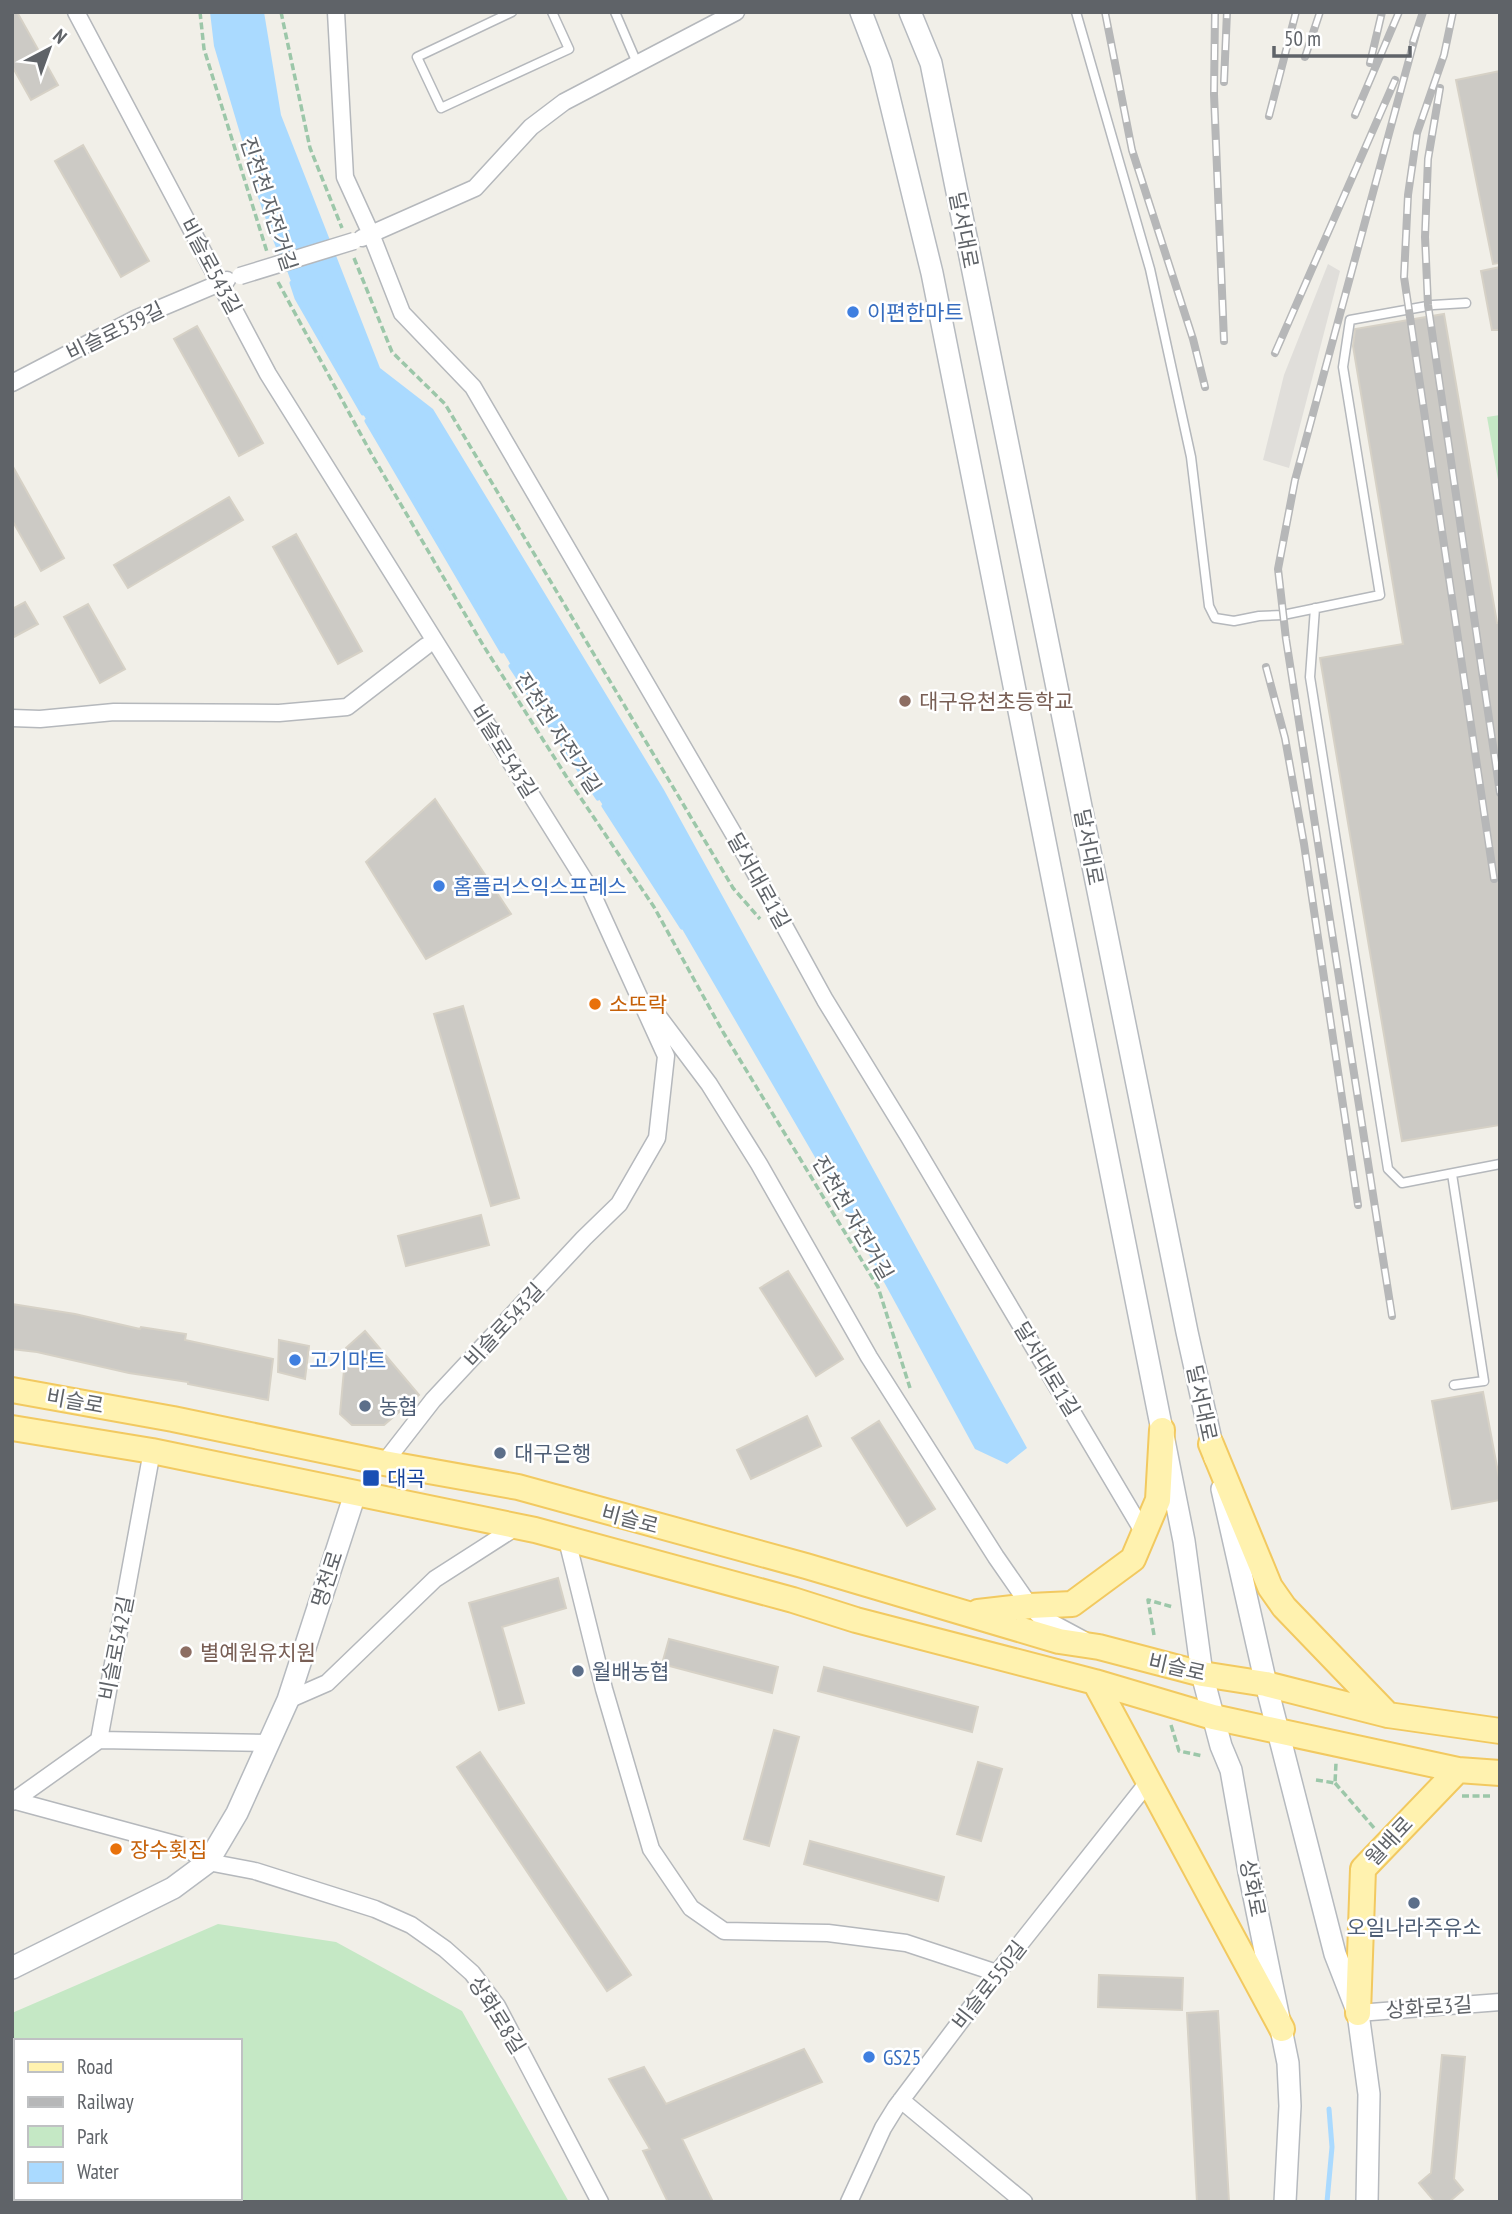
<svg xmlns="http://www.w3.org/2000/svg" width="1512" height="2214" viewBox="0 0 1512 2214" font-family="'PT Sans Narrow','Noto Sans KR',sans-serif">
<rect width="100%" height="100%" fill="#f1efe8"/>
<path fill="#e0deda" d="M1328,264L1340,271L1289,468L1263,460L1284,375Z"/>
<path fill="#c5e8c5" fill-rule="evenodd" d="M1500,415V491L1487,417Z
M218,1924L336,1942L462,2011L569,2202H12V2013ZM16,2041H240V2198H16Z"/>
<path fill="#aadaff" d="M210,12H264L281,115L380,368L433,409L664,790L1027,1448L1007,1464L975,1449L830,1183L678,922L644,867L523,685L412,500L297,298L253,177L214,46Z"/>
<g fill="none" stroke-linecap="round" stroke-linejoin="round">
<path stroke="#aadaff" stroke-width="5" d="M253,175L268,218
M271,228L284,261
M292,283L297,298L363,413
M367,421L502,651
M511,666L598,798
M604,806L682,927
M1327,2202L1332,2147L1329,2109"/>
</g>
<path fill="#cccac5" stroke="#d6d1c6" stroke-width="2" d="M12,12H17L58,85L31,100L12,66Z
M1500,71V263L1493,264L1456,80Z
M83,145L149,261L121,277L55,161Z
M1500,267V330H1492L1481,271Z
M1444,314L1497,623H1500V1125L1402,1141L1320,658L1403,644L1353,346L1355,329Z
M197,326L263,443L239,456L174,339Z
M12,465L64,558L41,571L12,520Z
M229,497L243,520L128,588L114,565Z
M296,534L362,651L338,664L273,547Z
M25,602L38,624L12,638V609Z
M88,604L125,669L100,683L64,617Z
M435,799L511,914L426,959L366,862Z
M463,1006L519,1198L491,1206L434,1014Z
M481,1215L489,1245L406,1266L398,1236Z
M788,1271L843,1359L816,1376L760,1288Z
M12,1304L75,1314L140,1329L141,1327L186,1334L185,1340L273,1359L268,1400L188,1384V1382L129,1373L37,1352L12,1349Z
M365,1331L419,1395L384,1425H352L340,1414L346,1348Z
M279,1340L309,1346L305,1379L278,1372Z
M1483,1392L1500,1483V1500L1452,1509L1432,1401Z
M807,1416L821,1446L751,1479L737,1450Z
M879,1421L935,1509L907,1526L852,1438Z
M558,1578L566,1608L502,1627L524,1703L499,1710L469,1603Z
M669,1639L778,1667L772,1693L662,1664Z
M824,1667L978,1707L972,1732L818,1691Z
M774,1730L799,1737L769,1846L744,1839Z
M480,1752L631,1975L607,1991L457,1767Z
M978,1762L1002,1769L981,1841L957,1834Z
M810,1841L944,1877L938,1901L804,1864Z
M1099,1975L1183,1978L1182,2010L1098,2007Z
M1218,2011L1229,2202H1197L1187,2013Z
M804,2049L822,2082L682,2139L713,2202H668L643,2151L650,2149L609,2079L644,2067L666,2104Z
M1442,2055L1465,2057L1454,2179L1463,2190L1449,2202H1435L1419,2183L1431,2173Z"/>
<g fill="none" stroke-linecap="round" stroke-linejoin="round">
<defs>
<path id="lane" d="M512,12L417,57L441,108L569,49L552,12
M615,12L637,63
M1076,12L1150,269L1191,457L1209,606L1215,618L1234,621L1259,616L1283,615L1380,595L1343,367L1350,320L1433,305L1466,303
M1315,608L1310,677L1388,1169L1402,1183L1500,1164
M1452,1174L1484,1381L1454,1385"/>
<path id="street" d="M76,12L268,374L590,889L666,1056L657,1138L619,1204L584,1238L433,1400L384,1463
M336,12L345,177L371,234L402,313L473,387L736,838L825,1000L909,1137L1144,1533
M362,238L475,188L531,127L564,102L736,12
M12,383L137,318L227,280
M12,718L40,719L114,712L279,713L347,707L426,646
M652,1008L709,1084L759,1164L869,1357L996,1557L1030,1606L1041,1617L1084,1640
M567,1540L604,1689L651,1849L691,1908L724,1931L828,1933L906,1943L997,1973
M288,1700L327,1683L435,1579L516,1527
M99,1740L269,1743
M12,1800L182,1846L208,1862L255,1871L375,1909L411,1925L445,1949L472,1973L497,2006L600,2202
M12,1802L99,1740L152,1451
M1358,2013L1500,2002
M901,2100L1024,2202
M849,2202L883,2128L896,2107L997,1973L1149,1781"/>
<path id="secondary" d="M861,12L881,64L932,273L1184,1541L1202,1674L1221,1746L1231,1770L1249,1872L1288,2063L1290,2106L1285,2202
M910,12L931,63L1187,1332L1215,1458
M1222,1489L1266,1684L1335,1954L1358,2013L1369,2094L1367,2202
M12,1968L173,1888L208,1862L237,1813L288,1700L355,1494"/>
<path id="primary" d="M12,1390L173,1419L384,1463L518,1487L806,1566L1059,1641L1099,1647L1202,1674L1266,1684L1388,1715L1500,1731
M12,1428L152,1451L535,1530L793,1600L856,1620L1095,1682L1213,1717L1458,1770L1500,1773
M1211,1444L1270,1587L1284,1607L1388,1715
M978,1612L1030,1606L1072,1604L1133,1559L1158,1500L1162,1430
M1095,1682L1282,2029
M1358,2013L1363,1869L1458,1770"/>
</defs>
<use href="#lane" stroke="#b5b8bc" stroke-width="11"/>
<use href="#street" stroke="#b5b8bc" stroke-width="19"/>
<use href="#secondary" stroke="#b6babf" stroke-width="24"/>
<use href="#primary" stroke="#f2c960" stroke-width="28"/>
<path stroke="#9cc7a9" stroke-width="3.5" stroke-dasharray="7 3.5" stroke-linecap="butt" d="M200,12L204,49L267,252
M281,12L310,148L342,228
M354,258L392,352L445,404L733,888L760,919
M278,282L372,455L483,645L566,776L654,907L723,1032L878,1287L910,1388
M1154,1635L1148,1600L1173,1607
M1171,1725L1179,1751L1203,1756
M1316,1780L1335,1783L1336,1763
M1335,1783L1375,1829
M1462,1796H1493"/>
<use href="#lane" stroke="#fff" stroke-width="8"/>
<use href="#street" stroke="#fff" stroke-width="16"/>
<use href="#secondary" stroke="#fff" stroke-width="21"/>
<use href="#primary" stroke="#fff2af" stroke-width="24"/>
<defs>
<path id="rail" d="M1105,12L1132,150L1193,339L1205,387
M1215,12L1214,94L1224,341
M1453,12L1444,55L1417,133L1408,195L1404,277L1494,879
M1413,42L1423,12
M1305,57L1320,12
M1370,63L1382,12
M1224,82L1227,12
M1440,88L1428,159L1425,237L1428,305L1500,793
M1355,115L1399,12
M1269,116L1296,12
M1275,353L1395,80
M1266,667L1285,738L1304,844L1358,1205
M1392,1316L1286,639L1278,569L1295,480L1416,34"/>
</defs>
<use href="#rail" stroke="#b6b7b8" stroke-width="8"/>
<use href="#rail" stroke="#fff" stroke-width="5" stroke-dasharray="16" stroke-linecap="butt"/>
<defs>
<path id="street-bridge" d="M240,276L354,241"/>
</defs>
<use href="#street-bridge" stroke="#b5b8bc" stroke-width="19" stroke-linecap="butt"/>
<use href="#street-bridge" stroke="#fff" stroke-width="16"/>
</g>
<g fill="#3f7fe0" stroke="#fff" stroke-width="2.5">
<circle cx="853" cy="312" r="7"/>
<circle cx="439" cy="886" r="7"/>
<circle cx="295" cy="1360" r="7"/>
<circle cx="869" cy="2057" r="7"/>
</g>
<g fill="#8d6e63" stroke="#fff" stroke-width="2.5">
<circle cx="905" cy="701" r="7"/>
<circle cx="186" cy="1652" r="7"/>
</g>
<g fill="#e8710a" stroke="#fff" stroke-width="2.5">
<circle cx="595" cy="1004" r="7"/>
<circle cx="116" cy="1849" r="7"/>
</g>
<g fill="#5c6f8a" stroke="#fff" stroke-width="2.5">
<circle cx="365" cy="1406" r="7"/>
<circle cx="500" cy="1453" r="7"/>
<circle cx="578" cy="1671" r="7"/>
<circle cx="1414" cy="1903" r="7"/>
</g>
<rect fill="#1a4fb4" stroke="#fff" stroke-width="2.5" x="362" y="1469" width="18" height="18" rx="3.5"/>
<g text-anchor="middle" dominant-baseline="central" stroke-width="5" stroke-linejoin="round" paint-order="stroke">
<g font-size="21" fill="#5f6368" stroke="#fff">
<text transform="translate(269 204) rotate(72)">진천천 자전거길</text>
<text transform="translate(964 230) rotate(79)">달서대로</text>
<text transform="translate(211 266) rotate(62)">비슬로543길</text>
<text transform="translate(115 331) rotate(-26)">비슬로539길</text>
<text transform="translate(558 733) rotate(57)">진천천 자전거길</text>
<text transform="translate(504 751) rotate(58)">비슬로543길</text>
<text transform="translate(1089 847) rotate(79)">달서대로</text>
<text transform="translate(759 881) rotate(61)">달서대로1길</text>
<text transform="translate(853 1218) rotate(60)">진천천 자전거길</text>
<text transform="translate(504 1325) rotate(-47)">비슬로543길</text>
<text transform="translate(1047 1369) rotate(59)">달서대로1길</text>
<text transform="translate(75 1401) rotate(10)">비슬로</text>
<text transform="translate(1202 1403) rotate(78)">달서대로</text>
<text transform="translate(630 1519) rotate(15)">비슬로</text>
<text transform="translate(327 1579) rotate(-72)">명천로</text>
<text transform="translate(116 1648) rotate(-79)">비슬로542길</text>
<text transform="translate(1177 1667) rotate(13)">비슬로</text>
<text transform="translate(1389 1841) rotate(-47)">월배로</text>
<text transform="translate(1253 1888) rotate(79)">상화로</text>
<text transform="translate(989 1985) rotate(-52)">비슬로550길</text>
<text transform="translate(1429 2007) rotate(-4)">상화로3길</text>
<text transform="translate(497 2015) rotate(58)">상화로8길</text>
</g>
<g font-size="21" fill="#366cbe" stroke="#fff" text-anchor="start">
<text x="867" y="312">이편한마트</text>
<text x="453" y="886">홈플러스익스프레스</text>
<text x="309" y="1360">고기마트</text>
<text x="883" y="2057">GS25</text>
</g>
<g font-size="21" fill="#785e54" stroke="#fff" text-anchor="start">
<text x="919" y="701">대구유천초등학교</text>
<text x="200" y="1652">별예원유치원</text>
</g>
<g font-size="21" fill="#c56008" stroke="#fff" text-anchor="start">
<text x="609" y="1004">소뜨락</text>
<text x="130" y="1849">장수횟집</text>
</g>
<g font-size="21" fill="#4e5e75" stroke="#fff" text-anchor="start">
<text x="379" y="1406">농협</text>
<text x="514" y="1453">대구은행</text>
<text x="592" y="1671">월배농협</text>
<text x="1414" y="1927" text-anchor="middle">오일나라주유소</text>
</g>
<g font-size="21" fill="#164399" stroke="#fff" text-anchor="start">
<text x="387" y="1478">대곡</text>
</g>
</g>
<rect width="1512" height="2214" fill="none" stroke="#5f6368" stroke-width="28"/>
<rect x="14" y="2039" width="228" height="161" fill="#ffffff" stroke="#bfc1c3" stroke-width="2"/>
<rect x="28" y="2062" width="35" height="10" fill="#fff2af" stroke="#bfc1c3" stroke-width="2"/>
<text x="77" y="2074" font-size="21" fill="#5f6368">Road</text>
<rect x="28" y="2097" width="35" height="10" fill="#b6b7b8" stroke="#bfc1c3" stroke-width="2"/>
<text x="77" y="2109" font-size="21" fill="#5f6368">Railway</text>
<rect x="28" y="2126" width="35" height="21" fill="#c5e8c5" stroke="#bfc1c3" stroke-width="2"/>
<text x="77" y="2144" font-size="21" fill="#5f6368">Park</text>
<rect x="28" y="2162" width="35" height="21" fill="#aadaff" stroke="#bfc1c3" stroke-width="2"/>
<text x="77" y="2179" font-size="21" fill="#5f6368">Water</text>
<g transform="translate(49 49) rotate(41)" stroke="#ffffff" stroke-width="5" paint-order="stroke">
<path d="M0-5L12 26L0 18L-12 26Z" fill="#5f6368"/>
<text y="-10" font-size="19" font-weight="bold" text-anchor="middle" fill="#5f6368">N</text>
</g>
<path d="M1274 46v10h136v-10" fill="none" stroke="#5f6368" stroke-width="3.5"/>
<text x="1284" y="46" font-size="21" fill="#5f6368" stroke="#ffffff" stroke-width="5" paint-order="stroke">50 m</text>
</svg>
